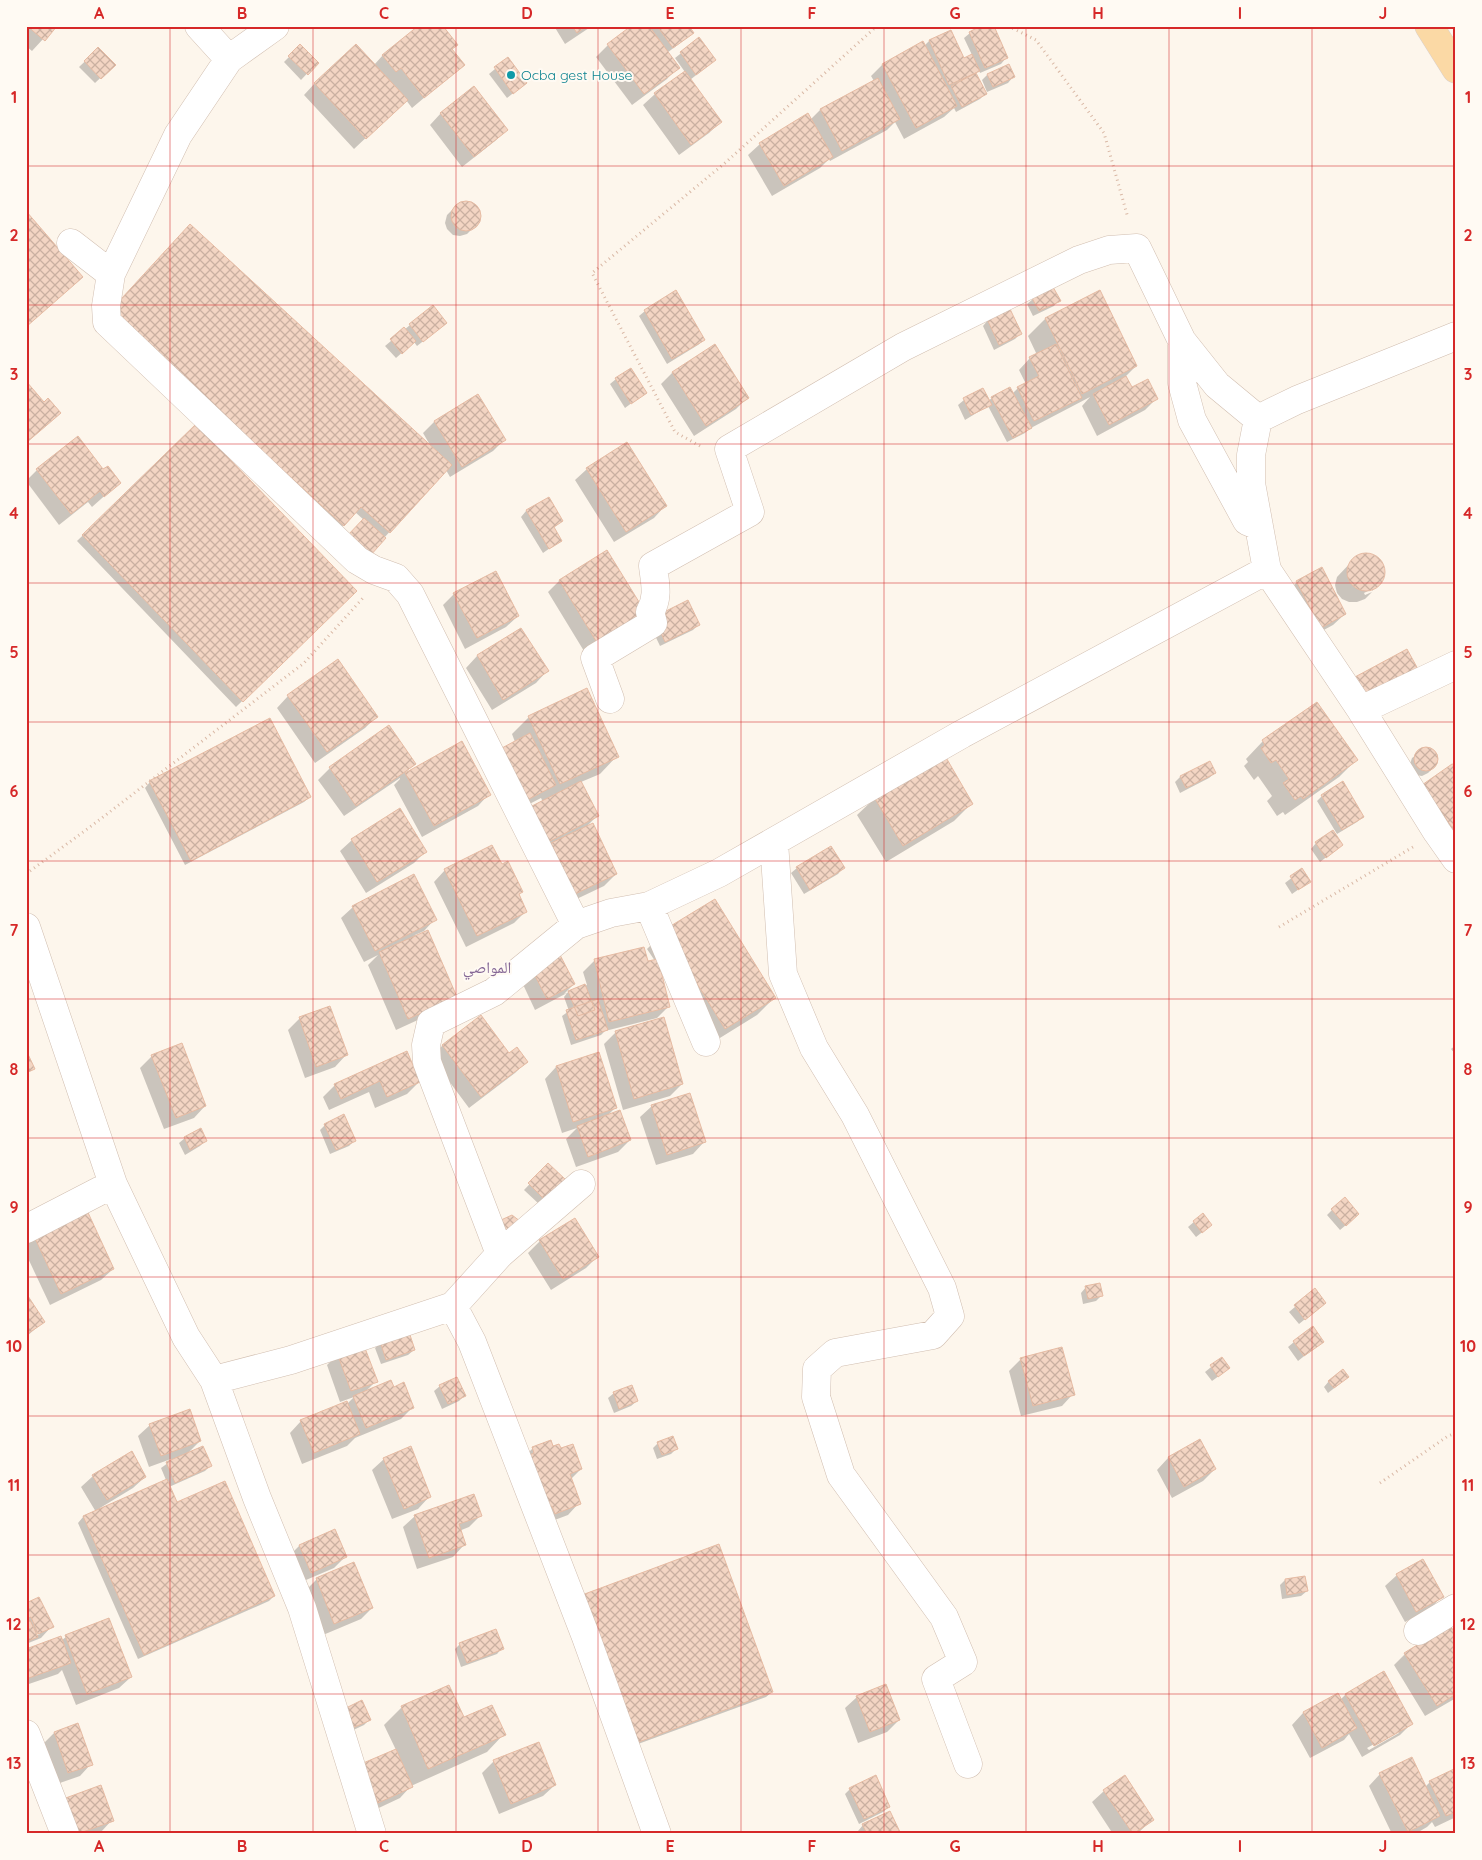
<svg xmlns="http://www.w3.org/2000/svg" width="1482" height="1860" viewBox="0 0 1482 1860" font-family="Quicksand,'Noto Naskh Arabic',sans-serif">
<defs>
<pattern id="building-cross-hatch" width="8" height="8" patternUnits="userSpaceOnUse" patternTransform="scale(1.25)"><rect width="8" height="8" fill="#f3d5c3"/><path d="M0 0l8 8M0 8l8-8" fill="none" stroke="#cab0a1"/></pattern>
</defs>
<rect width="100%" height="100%" fill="#fdf6ec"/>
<path fill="#0003" fill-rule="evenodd" d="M26,26H55L32,51L26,46Z
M554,26H592L565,44Z
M633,26H688L693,33L667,53L678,67L667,79L632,105L596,57L608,45Z
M950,32L963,59L972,55L964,38L970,33L1006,58L1001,64L980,73L979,70L975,74L985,94L980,99L956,112L954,108L944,117L904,139L895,122L887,130L830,161L829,159L820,168L772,196L748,155L760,144L810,120L820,110L874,81L871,76L882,65L924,46L929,41Z
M699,39L715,60L690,80L720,122L709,133L679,155L643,105L655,94L685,72L675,58Z
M300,46L317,63L301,80L284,62Z
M98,49L114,65L95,83L79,67Z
M451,50L463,65L412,108L406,100L354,149L304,95L315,83L374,65L383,55Z
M508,58L526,83L507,98L489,74Z
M987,75L1013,77L1008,83L987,92L982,80Z
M441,113L506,130L495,141L462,167L430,125Z
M465,202L472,203L478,209L480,215L478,223L467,234L460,236L453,235L447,229L445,223L447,215L458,204Z
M1099,292L1136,366L1125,377L1131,389L1157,398L1145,410L1097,436L1082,406L1090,397L1029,429L1025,433L1007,442L988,406L965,420L958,405L964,400L983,390L988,401L992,398L1012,394L1018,388L1026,384L1019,370L1030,358L1037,355L1028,336L1045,319Z
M1033,299L1059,300L1054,306L1033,316L1027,304Z
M645,311L704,340L698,345L667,364L639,316Z
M106,318L430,445L423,433L434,422L477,396L504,440L493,451L450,477L446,470L384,538L355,512L338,531Z
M988,320L1020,334L1015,339L994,350L983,326Z
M410,325L440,328L417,346L414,342L396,358L385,346Z
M715,345L748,397L736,409L694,436L661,384L672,373Z
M616,379L645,393L625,408L610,384Z
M196,426L355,591L236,707L77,541Z
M77,438L103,471L119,483L92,507L88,502L59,525L26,481L37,470Z
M587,469L665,506L654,518L614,542L575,480Z
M548,498L562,521L553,528L560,541L543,553L521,517L526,511Z
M607,552L634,627L587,656L548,592L559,581Z
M1361,555H1369L1377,558L1382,564L1384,572L1382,580L1372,591V589L1364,593L1365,595L1372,592L1365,599L1357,602H1349L1342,599L1337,593L1335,585L1337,577L1354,559Z
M1297,582L1345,614L1333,625L1309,638L1286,593Z
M454,594L518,616L506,627L465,649L443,605Z
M649,623L698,625L693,630L660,646Z
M521,629L547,671L536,683L492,710L466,668L477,656Z
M288,696L377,716L365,728L315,763L277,708Z
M529,717L617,756L600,774L581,782L598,815L586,827L616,874L604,886L564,905L536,852L543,802L541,798L516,811L515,742L512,734Z
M389,727L414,764L405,773L489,794L478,806L422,837L394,785L400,779V778L344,816L318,780L330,768Z
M1263,741L1356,760L1339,777L1285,815L1283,812L1277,816L1267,801L1272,796L1258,776L1254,780L1244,766L1248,762L1246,759Z
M1424,749L1431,750L1436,754L1437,760L1434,767L1428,773L1422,776L1415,775L1410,764L1412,758Z
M1456,766V847L1411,797Z
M1215,773L1209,778L1180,793L1175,782L1180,777Z
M150,782L310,797L304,802L185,865L145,788Z
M1322,796L1362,817L1357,822L1337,834L1317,801Z
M875,798L972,803L954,821L886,862L857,815Z
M352,840L425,852L414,863L366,893L340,851Z
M1316,843L1342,845L1320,862L1311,849Z
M797,868H843L838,874L804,894L791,873Z
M445,870L518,895L526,911L514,923L466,947L434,882Z
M1302,870L1309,882L1292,894L1285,883Z
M353,907L435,919L424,931L415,935L444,1008L396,1030L368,965L378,955L364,962L341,918Z
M665,931L774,998L757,1015L707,1046L660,969L668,1007L657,1018L605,1031L601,1035L571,1045L562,1016L569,1011L564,997L567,993L535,1010L520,978L531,967L574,984L564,994L587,985L583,972L595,960L647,963L655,961L647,949Z
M481,1017L509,1054L526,1062L515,1073L469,1108L431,1057L442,1046Z
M300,1018L346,1055L335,1067L305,1078L288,1030Z
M616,1032L682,1084L670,1096L623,1110L604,1044Z
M1456,1045V1055L1451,1049Z
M406,1053L419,1082L407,1094L375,1108L369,1092L329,1110L323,1097L335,1085Z
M598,1053L616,1107L606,1117L630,1140L618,1152L576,1167L566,1139L577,1128L562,1133L545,1079L556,1067Z
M152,1056L205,1106L194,1118L164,1129L140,1068Z
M652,1106L704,1142L693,1154L656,1165L640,1117Z
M325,1125L355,1140L349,1146L330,1154L320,1130Z
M185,1138L205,1141L200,1146L185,1155L179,1143Z
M548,1165L564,1180L540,1205L524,1190Z
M1332,1210L1352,1220L1340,1230L1327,1215Z
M1202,1215L1205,1230L1196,1237L1188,1227Z
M33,1233L113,1269L101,1280L50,1305L26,1254V1239Z
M540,1241L597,1257L586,1268L551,1290L528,1253Z
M1086,1287L1102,1295L1096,1301L1083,1304L1081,1293Z
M1315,1290L1325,1303L1299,1324L1289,1312Z
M26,1295L44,1321L26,1337Z
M1323,1341L1298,1361L1288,1347L1294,1342Z
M381,1342L414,1350L408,1355L381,1364L375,1348Z
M338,1354L376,1381L365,1392L393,1389L413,1407L401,1419L355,1438L347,1446L302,1464L290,1433L301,1421L347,1404L354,1397L340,1402L327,1365Z
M1021,1359L1073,1394L1062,1406L1021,1416L1009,1371Z
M1221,1359L1223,1373L1212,1381L1205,1372Z
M1329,1381L1342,1382L1328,1393L1324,1387Z
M440,1386L464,1396L459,1401L442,1409L434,1391Z
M614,1393L637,1401L631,1406L614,1413L608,1398Z
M150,1425L200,1441L187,1454L210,1466L205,1471L169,1487L176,1504L274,1596L269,1601L138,1659L78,1523L83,1517L96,1512L81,1487L93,1476L145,1477L133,1488L100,1508L101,1509L166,1480L161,1468L172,1460L171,1459L149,1467L138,1436Z
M1200,1441L1215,1469L1203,1481L1172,1498L1157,1470L1168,1458Z
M658,1443L676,1449L671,1454L657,1459L653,1448Z
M533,1448H552L581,1469L571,1479L579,1503L568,1515L544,1524L521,1460Z
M384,1459L429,1497L418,1509L392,1519L372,1470Z
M415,1516H480L469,1527L459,1531L464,1545L453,1557L417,1569L403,1527Z
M299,1546L346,1556L334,1568L299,1583L288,1557Z
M354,1564L372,1608L361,1619L323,1635L305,1591L316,1580Z
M1397,1575L1442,1596L1431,1608L1405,1622L1385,1586Z
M1285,1580L1307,1591L1301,1596L1282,1599L1280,1585Z
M577,1601L772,1692L766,1697L630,1747Z
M26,1604L52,1626L41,1638L26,1644ZM40,1631V1634L33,1637L32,1635Z
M109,1619L131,1677L119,1688L76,1705L62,1670L58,1674L26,1685V1650L62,1640L66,1637Z
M1456,1637V1698L1425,1716L1394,1665L1405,1654Z
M460,1644L502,1648L497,1654L461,1667L455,1649Z
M1383,1673L1411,1724L1400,1735L1362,1757L1349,1734L1344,1740L1310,1758L1292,1725L1303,1713L1337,1695L1340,1700L1345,1695ZM1399,1730V1733L1369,1750L1367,1748Z
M857,1697L899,1720L887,1732L858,1743L845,1708Z
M402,1707L463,1719L504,1734L487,1752L411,1786L400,1798L366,1814L350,1777L396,1750L384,1725Z
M337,1716L369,1720L364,1725L345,1734Z
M54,1733L91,1764L80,1776L57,1784L43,1744Z
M494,1761L555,1785L543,1796L499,1814L482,1773Z
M1456,1769V1817L1435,1827L1432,1822L1427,1827L1415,1834H1392L1369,1786L1380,1774L1425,1787L1430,1782Z
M850,1789L889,1807L883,1812L859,1824L845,1794Z
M1104,1791L1153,1819L1137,1834H1113L1092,1802Z
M112,1820L101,1832L95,1834H60Z
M863,1825L896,1834H859L858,1831Z"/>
<path fill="url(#building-cross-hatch)" stroke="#e6bba3" d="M27,26H57L45,41Z
M418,26H443L458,45L452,49L465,65L424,98L401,68L396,72L382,55Z
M572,26H587L577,33Z
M631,26H649L680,68L644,94L607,44Z
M657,26H689L694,33L673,48Z
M981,26H994L1008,58L985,68L969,32Z
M951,30L964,58L972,54L980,71L949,85L929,40Z
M699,37L716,60L696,75L680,52Z
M923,41L957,106L916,128L882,64Z
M300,44L319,63L308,75L288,56Z
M356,44L408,100L366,139L314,83Z
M98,47L116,65L101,79L84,61Z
M508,57L527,83L513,94L494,67Z
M1009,64L1015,77L993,87L987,74Z
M685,71L722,122L691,145L654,93Z
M976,73L987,94L962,107L951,86Z
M878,78L900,119L842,151L820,109Z
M474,86L508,130L474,157L440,113Z
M808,113L833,157L784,186L759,143Z
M451 216a15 15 0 1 1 30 0a15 15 0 1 1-30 0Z
M26,211L83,277L26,327Z
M190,224L452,465L390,533L361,507L344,526L110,311Z
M1053,287L1061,301L1039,311L1032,298Z
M676,290L705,340L672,359L644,310Z
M1100,290L1137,366L1082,394L1045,318Z
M433,305L447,323L423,342L409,324Z
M1010,309L1022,334L999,345L987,319Z
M404,327L416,341L402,354L390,339Z
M715,344L749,398L706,426L672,372Z
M1056,344L1082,398L1034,421L1017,387L1039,376L1029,357Z
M631,368L647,393L631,404L615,378Z
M1126,376L1132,387L1148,379L1158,399L1109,425L1093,394Z
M26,381L44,402L48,398L61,413L26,443Z
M1010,387L1032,428L1013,438L991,397Z
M983,388L992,405L971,415L963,398Z
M478,394L506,440L462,467L434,421Z
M196,424L357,591L243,702L82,535Z
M78,436L103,469L108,466L121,483L104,497L100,491L71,514L36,469Z
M627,442L667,506L626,532L586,468Z
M549,497L563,521L554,527L562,541L549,549L526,510Z
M364,518L386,538L370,556L348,535Z
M607,550L647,615L599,646L559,580Z
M1347 572a19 19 0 1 1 38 0a19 19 0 1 1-38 0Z
M1322,567L1346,614L1321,628L1296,581Z
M496,571L519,616L477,638L453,593Z
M688,600L700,625L665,642L654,617Z
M521,628L549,671L503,700L477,655Z
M1407,649L1419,671L1367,699L1355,677Z
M338,659L378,717L327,752L287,695Z
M587,688L619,757L560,784L528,716Z
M1317,702L1358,760L1303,799L1301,796L1295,800L1283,783L1289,779L1276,760L1271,763L1261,748L1265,745L1262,740Z
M270,718L311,797L191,861L149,781Z
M389,725L416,764L356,806L329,767Z
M530,733L556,785L527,800L502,748Z
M462,741L491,795L434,826L405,773Z
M1414 759a12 12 0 1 1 24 0a12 12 0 1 1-24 0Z
M944,754L973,804L903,846L874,797Z
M1210,761L1216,773L1186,788L1180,776Z
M1452,764L1456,765V833L1422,785Z
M581,781L599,816L548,842L530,807Z
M1343,781L1364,817L1342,830L1321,795Z
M400,808L427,852L377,882L351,839Z
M593,823L617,874L575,894L551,843Z
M1333,830L1343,845L1326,858L1315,842Z
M492,845L502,864L508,861L523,892L519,894L527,912L477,936L444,869Z
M831,846L845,868L810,890L796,867Z
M1302,868L1311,882L1298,890L1290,876Z
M414,874L437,920L375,951L352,906Z
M715,899L776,998L725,1029L664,930Z
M428,930L457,997L408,1019L379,952Z
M644,947L648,961L658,959L670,1007L609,1022L594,959Z
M558,951L575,984L547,999L530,966Z
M585,984L595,1010L578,1016L568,991Z
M598,999L608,1030L576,1040L566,1010Z
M330,1006L348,1055L316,1067L299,1017Z
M481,1015L509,1053L517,1047L528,1062L481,1097L442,1045Z
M664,1017L683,1084L634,1099L615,1031Z
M182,1043L206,1106L176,1118L151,1055Z
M26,1050L35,1069L26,1073Z
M407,1051L420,1082L387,1097L380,1081L341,1099L334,1084Z
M599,1052L617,1108L573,1122L556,1066Z
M690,1093L706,1142L667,1155L651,1105Z
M620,1110L631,1140L588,1157L577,1126Z
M344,1114L356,1141L336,1150L324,1124Z
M201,1128L207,1141L190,1150L184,1137Z
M548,1163L566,1180L546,1201L528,1183Z
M1345,1197L1359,1214L1346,1226L1331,1209Z
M85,1206L114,1269L61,1294L32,1232Z
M1203,1213L1212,1225L1202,1233L1193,1221Z
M512,1215L525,1225L507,1238L501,1220Z
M575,1218L599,1257L563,1279L539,1240Z
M1100,1283L1103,1296L1088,1299L1085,1286Z
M1315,1288L1326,1303L1305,1320L1294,1305Z
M26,1293L45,1322L26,1335Z
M1313,1326L1324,1342L1304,1356L1293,1341Z
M409,1332L415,1350L386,1360L380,1341Z
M363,1343L378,1382L351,1391L337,1353Z
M1062,1347L1075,1395L1033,1406L1020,1358Z
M1222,1357L1230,1368L1218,1377L1210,1365Z
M1343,1369L1349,1377L1334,1388L1328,1381Z
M457,1377L466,1396L448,1404L439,1385Z
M391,1380L394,1387L404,1382L414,1408L366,1428L353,1396Z
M632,1385L638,1401L619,1409L613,1392Z
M347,1401L360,1434L314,1453L300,1420Z
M190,1409L201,1441L161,1456L149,1424Z
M673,1436L678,1449L662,1455L657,1442Z
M1200,1439L1216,1469L1184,1487L1168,1457Z
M551,1440L553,1446L559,1444L561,1448L573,1444L582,1469L570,1474L581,1504L555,1514L552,1506L545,1509L525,1457L534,1453L532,1447Z
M203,1446L212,1466L175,1483L166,1462Z
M411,1446L431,1497L404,1509L383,1458Z
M132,1451L146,1477L107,1500L92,1475Z
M167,1479L177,1502L225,1481L275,1596L144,1655L83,1516Z
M474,1494L482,1516L459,1524L466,1545L429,1558L414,1515Z
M335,1529L347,1557L311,1573L299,1545Z
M719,1544L773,1692L636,1743L582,1595Z
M1423,1559L1444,1597L1416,1612L1396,1574Z
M354,1562L373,1608L334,1624L316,1578Z
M1305,1576L1308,1591L1287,1595L1285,1579Z
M39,1597L54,1627L38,1634L31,1617L26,1619V1603Z
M109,1618L132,1677L87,1694L65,1635Z
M30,1620L38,1637L26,1642V1622Z
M1450,1625L1456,1635V1694L1437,1706L1404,1653Z
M496,1629L504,1649L467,1663L459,1643Z
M61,1636L71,1663L26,1679V1649Z
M1384,1671L1413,1724L1374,1746L1345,1694Z
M886,1684L900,1720L870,1732L856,1696Z
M449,1685L464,1717L492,1705L506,1735L428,1769L401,1706Z
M1338,1693L1357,1728L1322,1748L1303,1712Z
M362,1700L371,1720L350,1729L342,1710Z
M78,1723L93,1765L68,1773L54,1732Z
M539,1742L556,1785L511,1804L493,1760Z
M396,1749L413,1787L378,1803L361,1764Z
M1412,1757L1440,1816L1408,1832L1379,1773Z
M1456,1768V1812L1446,1816L1429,1781Z
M876,1775L890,1807L864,1819L849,1788Z
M1125,1775L1154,1820L1133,1834L1103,1790Z
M101,1785L114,1821L77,1834L63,1799Z
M890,1811L900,1832L896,1834H867L862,1824Z"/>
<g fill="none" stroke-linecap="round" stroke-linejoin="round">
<defs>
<path id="minor" d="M199,26L229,59
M71,243L111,274L106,306L107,322L357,560L374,570L396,578L410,594L576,925
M111,274L178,135L229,59L275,26
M1182,341V383L1192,420L1247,521L1259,526
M1258,419L1251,455V483L1267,570
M610,699L595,658L653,623L650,612C659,597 655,583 653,566L750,512L729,449L903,347L1079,260L1109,250L1137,248L1182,341L1217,385L1258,419L1297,400L1456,336
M1361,710L1437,832L1456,859
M774,842L783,974L814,1048L855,1115L942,1288L950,1316L933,1335L835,1353L817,1369L816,1397L841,1475L944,1617L963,1662L936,1679L968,1764
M649,906L706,1042
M26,927L113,1184L186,1337L214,1380L257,1498L302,1608L372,1834
M26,1229L113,1184
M500,1254L427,1062L426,1045L431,1023L494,992L576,925L611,913L649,906L719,873L962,734L1267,570L1361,710L1456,665
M453,1306L472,1342L586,1637L657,1834
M214,1380L291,1360L453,1306L500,1254L581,1184
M1418,1631L1456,1608
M26,1734L65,1834"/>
<path id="major" d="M1429,26L1456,69"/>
</defs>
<use href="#minor" stroke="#d1beb0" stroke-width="29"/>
<use href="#major" stroke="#dad1cd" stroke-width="29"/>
<path stroke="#d9b8a5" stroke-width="3" stroke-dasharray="1 4" stroke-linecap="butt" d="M1008,26L1036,40L1104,133L1128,218
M700,446L675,432L592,273L725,163L877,26
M26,874L90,827L304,663L363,598
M1279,927L1413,847
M1380,1483L1448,1436L1456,1433"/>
<use href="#minor" stroke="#fff" stroke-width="28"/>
<use href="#major" stroke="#fbd9a5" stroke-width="28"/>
</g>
<path fill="none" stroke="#d62828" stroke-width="1" stroke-opacity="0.55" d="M170,26V1834M313,26V1834M456,26V1834M598,26V1834M741,26V1834M884,26V1834M1026,26V1834M1169,26V1834M1312,26V1834M26,166H1456M26,305H1456M26,444H1456M26,583H1456M26,722H1456M26,861H1456M26,999H1456M26,1138H1456M26,1277H1456M26,1416H1456M26,1555H1456M26,1694H1456"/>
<circle fill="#0f9aa8" stroke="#fffaf3" stroke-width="2" cx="511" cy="75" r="5"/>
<g text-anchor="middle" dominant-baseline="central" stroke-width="4" stroke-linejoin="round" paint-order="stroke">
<g font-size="14" fill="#0d838f" stroke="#fffaf3" text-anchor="start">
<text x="521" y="75">Ocba gest House</text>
</g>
<g font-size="16" fill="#846695" stroke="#fffaf3">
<text x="487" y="967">المواصي</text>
</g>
</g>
<rect width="1482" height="1860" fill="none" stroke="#fffaf3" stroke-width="55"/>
<rect x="28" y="28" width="1426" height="1804" fill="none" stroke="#d62828" stroke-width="2"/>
<g font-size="16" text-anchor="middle" font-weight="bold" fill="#d62828">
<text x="99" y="19">A</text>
<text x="242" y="19">B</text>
<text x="384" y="19">C</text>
<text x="527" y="19">D</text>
<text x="670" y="19">E</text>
<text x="812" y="19">F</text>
<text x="955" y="19">G</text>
<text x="1098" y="19">H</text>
<text x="1240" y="19">I</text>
<text x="1383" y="19">J</text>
<text x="14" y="103">1</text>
<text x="1468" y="103">1</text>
<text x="14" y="241">2</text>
<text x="1468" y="241">2</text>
<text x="14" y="380">3</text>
<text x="1468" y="380">3</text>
<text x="14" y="519">4</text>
<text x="1468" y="519">4</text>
<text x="14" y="658">5</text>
<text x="1468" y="658">5</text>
<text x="14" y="797">6</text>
<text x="1468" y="797">6</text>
<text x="14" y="936">7</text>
<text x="1468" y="936">7</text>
<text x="14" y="1075">8</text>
<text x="1468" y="1075">8</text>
<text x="14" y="1213">9</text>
<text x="1468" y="1213">9</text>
<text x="14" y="1352">10</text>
<text x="1468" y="1352">10</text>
<text x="14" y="1491">11</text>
<text x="1468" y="1491">11</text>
<text x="14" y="1630">12</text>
<text x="1468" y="1630">12</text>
<text x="14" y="1769">13</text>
<text x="1468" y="1769">13</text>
<text x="99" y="1852">A</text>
<text x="242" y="1852">B</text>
<text x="384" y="1852">C</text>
<text x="527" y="1852">D</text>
<text x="670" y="1852">E</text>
<text x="812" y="1852">F</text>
<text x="955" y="1852">G</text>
<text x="1098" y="1852">H</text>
<text x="1240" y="1852">I</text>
<text x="1383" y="1852">J</text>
</g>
</svg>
